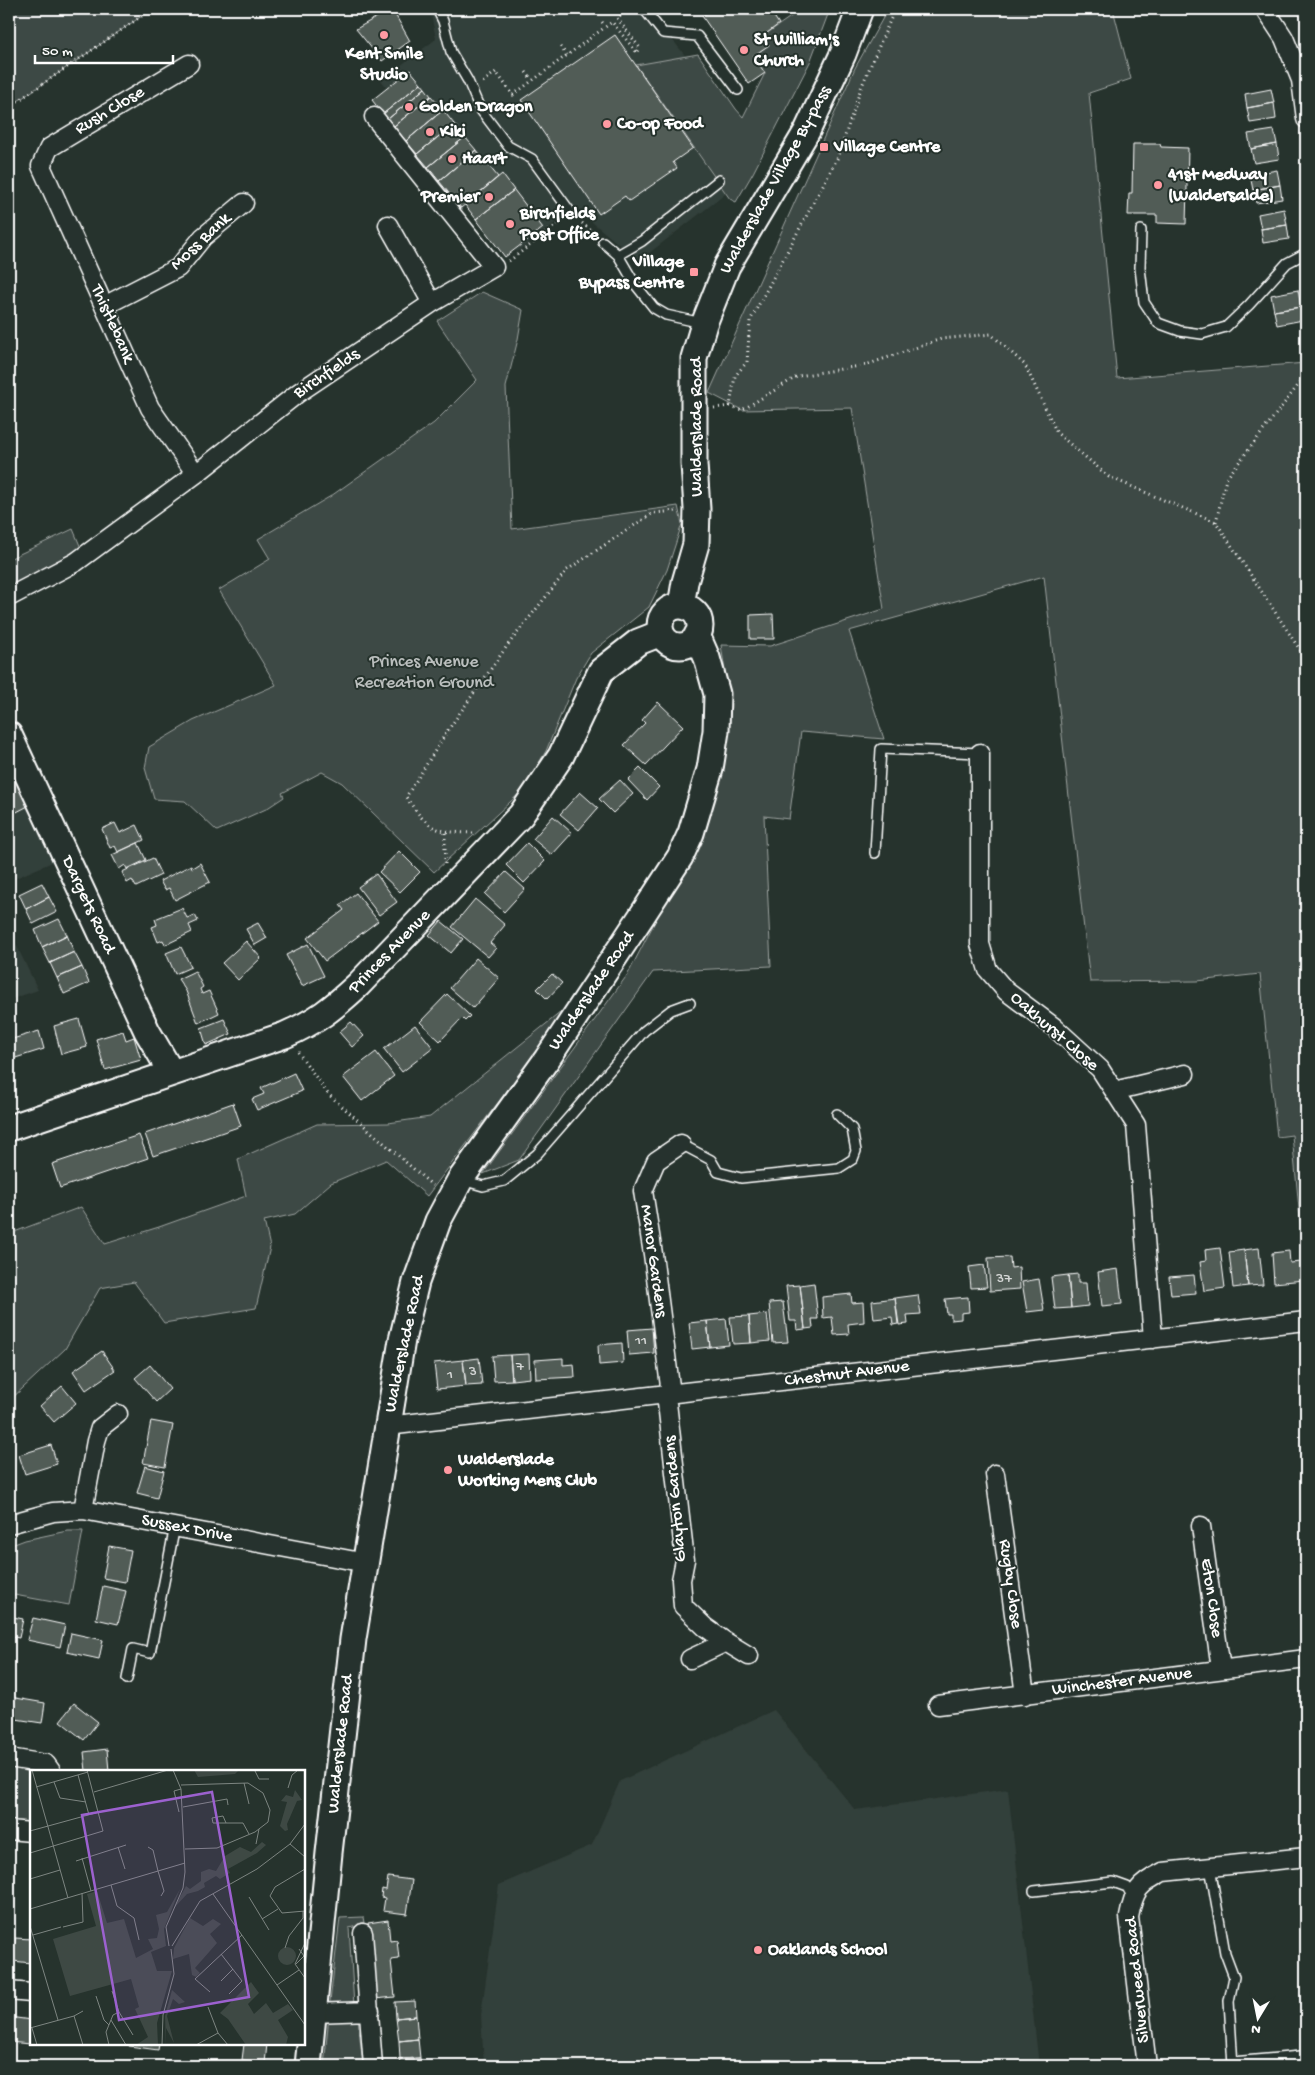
<svg xmlns="http://www.w3.org/2000/svg" width="1315" height="2075" viewBox="0 0 1315 2075" font-family="'Gochi Hand',sans-serif">
<rect width="100%" height="100%" fill="#26332d"/>
<filter id="ink" filterUnits="userSpaceOnUse"><feTurbulence type="fractalNoise" baseFrequency=".02" numOctaves="2"/><feDisplacementMap in="SourceGraphic" scale="10" xChannelSelector="R" yChannelSelector="G"/><feConvolveMatrix kernelMatrix="1 2 1 2 8 2 1 2 1" color-interpolation-filters="sRGB"/></filter>
<g filter="url(#ink)">
<path fill="#333f3a" d="M430,9H648L731,113L742,181L639,261L575,208L517,252L381,80L436,39Z
M9,756L57,860L9,881Z
M12,936L38,990L9,1000V937Z
M774,1710L855,1810L1008,1789L1039,2066H484L481,2015L499,1885L592,1845L620,1781Z"/>
<path fill="#3e4944" stroke="#9ea4a2" d="M9,9H152L9,107Z
M802,9H830L810,62L753,173L736,202L730,199L636,65L698,54L736,109L743,117L765,73L753,56L769,45L763,36Z
M888,9H1113L1131,79L1089,93L1117,378L1306,363V1283L1292,1135L1277,1137L1260,974L1197,981L1090,982L1044,576L849,631L884,739L801,732L789,819L764,816L771,966L653,972L519,1160L483,1174L628,974L712,811L727,726L728,690L721,645L770,646L884,609L852,408L742,410L709,393L855,68Z
M482,292L523,310L518,339L506,387L512,529L678,506L682,524L667,570L649,607L591,653L576,678L546,751L522,791L434,872L342,783L322,772L282,793L284,797L266,809L217,831L185,801L154,799L145,768L149,747L193,721L276,685L219,590L270,559L258,539L331,496L434,423L477,380L437,321Z
M73,529L81,548L9,587V559Z
M576,1000L427,1196L386,1160L331,1183L295,1214L264,1221L270,1247L256,1308L164,1323L134,1282L100,1288L65,1349L9,1401V1234L81,1207L105,1244L159,1227L246,1196L238,1159L317,1124L388,1123L430,1117Z
M67,1531H83L69,1605L9,1594V1546L25,1540Z
M9,1766L42,1771H31V1825L9,1824Z
M363,1917L364,1923H361L360,1926L349,1928L354,2006L329,2010L340,1918Z
M329,2016L358,2018L363,2066H324Z"/>
<path fill="#515c57" stroke="#fff" d="M391,9H392L410,41L382,61L356,29Z
M712,9H769L779,24L763,36L769,45L753,56L765,73L749,84L702,16Z
M615,35L693,148L673,162L677,168L629,201L625,196L599,214L521,100Z
M410,70L421,83L383,114L372,100Z
M421,83L425,88L388,119L383,114Z
M425,88L431,96L394,126L388,119Z
M1271,89L1274,103L1247,108L1245,94Z
M431,96L443,110L406,141L394,126Z
M1274,103L1276,119L1250,123L1247,108Z
M443,110L454,124L417,154L406,141Z
M454,124L465,137L428,167L417,154Z
M1274,130L1277,144L1251,149L1248,134Z
M465,137L476,150L439,181L428,167Z
M1133,144H1160L1161,147L1188,148L1186,224L1157,223V215H1128L1129,193H1132Z
M1277,144L1279,159L1254,163L1251,149Z
M476,150L498,177L461,208L439,181Z
M1277,170L1280,185L1253,190L1250,175Z
M502,174L514,190L476,219L465,205Z
M1280,185L1282,199L1256,203L1253,190Z
M514,190L543,228L505,257L476,219Z
M1284,209L1287,225L1261,229L1258,214Z
M1287,225L1289,239L1263,243L1261,229Z
M1298,290L1301,307L1274,311L1271,295Z
M1301,307L1303,320L1277,325L1274,311Z
M773,614L774,639H750V615Z
M658,702L683,726L646,765L624,745L645,723L642,720Z
M9,765L30,805L9,816Z
M640,768L659,787L647,800L628,780Z
M620,780L633,794L613,813L599,799Z
M580,792L598,808L579,830L560,814Z
M553,816L572,833L552,855L533,839Z
M115,823L120,833L137,825L144,840L118,852L115,846L110,848L102,829Z
M138,843L146,860L127,869L125,865L119,869L112,855Z
M527,843L545,861L524,883L506,865Z
M399,851L420,872L400,892L379,872Z
M153,858L161,875L136,887L132,880L127,883L122,872Z
M200,863L210,882L175,900L169,888L165,890L160,881L191,865L192,868Z
M506,872L525,889L504,912L485,894Z
M376,874L397,902L379,915L358,887Z
M42,883L49,897L26,909L19,894Z
M356,893L378,921L325,961L307,938L344,910L340,905Z
M49,897L57,912L33,924L26,909Z
M475,899L505,925L490,943L496,948L488,957L452,927Z
M182,908L187,918L195,915L198,921L189,925L192,932L165,945L163,940L158,942L152,927L157,925L155,919Z
M59,919L67,935L42,947L35,930Z
M441,921L463,939L451,953L429,935Z
M258,923L267,938L255,945L246,929Z
M67,935L74,952L50,963L42,947Z
M246,941L261,958L238,980L222,963Z
M308,944L324,976L302,986L286,955Z
M181,947L191,967L175,974L166,953Z
M74,952L82,967L57,978L50,963Z
M476,958L499,978L473,1008L450,988Z
M82,967L89,983L64,994L57,978Z
M195,971L203,987L200,989L202,994L209,991L219,1013L198,1023L186,991L178,979Z
M552,974L562,983L547,999L537,989Z
M447,994L470,1016L465,1021L462,1018L440,1041L420,1022Z
M79,1019L87,1047L61,1054L54,1026Z
M224,1019L231,1034L206,1045L201,1028Z
M351,1022L364,1036L352,1047L339,1032Z
M415,1025L433,1048L402,1072L384,1049Z
M39,1031L44,1049L9,1060V1040Z
M123,1031L126,1040L134,1037L141,1060L105,1070L96,1039Z
M376,1052L394,1076L362,1101L343,1077Z
M294,1073L302,1091L257,1110L252,1099L264,1094L261,1088Z
M233,1103L241,1126L153,1156L145,1134Z
M139,1135L148,1158L60,1188L52,1164Z
M1220,1248L1225,1288L1204,1291L1200,1262L1206,1261L1205,1250Z
M1259,1248L1263,1285L1248,1286L1244,1250Z
M1244,1250L1248,1286L1233,1288L1229,1252Z
M1289,1251L1290,1263L1302,1262L1304,1280L1274,1283L1272,1253Z
M1010,1257L1011,1268L1019,1267L1020,1289L990,1291L988,1258Z
M984,1265L987,1287L971,1288L969,1267Z
M1118,1269L1122,1304L1102,1306L1098,1272Z
M1078,1274V1283H1086L1088,1306L1071,1308L1068,1275Z
M1068,1275L1071,1308L1055,1309L1051,1277Z
M1194,1275L1196,1293L1171,1295L1169,1277Z
M1039,1279L1044,1310L1027,1312L1022,1282Z
M814,1283L818,1319H812L813,1328L805,1329L800,1285Z
M800,1285L805,1329L797,1330L796,1321H790L786,1286Z
M851,1294L852,1303L863,1302L864,1322L848,1324L849,1334L834,1335L832,1317L823,1318L822,1297Z
M918,1295L921,1314L907,1315L908,1324L899,1325L895,1298Z
M968,1297L969,1312L961,1313V1319L951,1320V1314H947L945,1299Z
M895,1298L898,1324L893,1325L892,1317L874,1319L872,1301Z
M783,1302L788,1342L773,1343L769,1303Z
M767,1314L770,1341L751,1343L749,1316Z
M749,1316L751,1343L733,1344L730,1317Z
M726,1319L729,1345L710,1347L707,1321Z
M707,1321L710,1347L692,1349L689,1323Z
M652,1328L654,1353L629,1355L627,1330Z
M622,1343L623,1363L599,1365L598,1345Z
M102,1351L115,1370L86,1390L73,1371Z
M529,1354L530,1378L512,1380L510,1355Z
M510,1355L512,1380L494,1381L492,1356Z
M479,1358L482,1385L466,1386L463,1360Z
M563,1358V1365L574,1364L575,1377L536,1379L535,1360Z
M463,1360L466,1386L437,1389L434,1363Z
M150,1365L170,1389L156,1402L135,1378Z
M62,1386L76,1403L54,1422L40,1406Z
M151,1421L173,1425L165,1467L143,1463Z
M51,1445L57,1464L25,1474L19,1455Z
M145,1466L164,1471L157,1498L137,1493Z
M109,1546L131,1550L125,1582L103,1578Z
M103,1586L126,1591L118,1624L96,1619Z
M9,1616L23,1619L19,1638L9,1636Z
M33,1618L65,1625L60,1647L27,1640Z
M71,1633L103,1640L99,1659L67,1652Z
M10,1697L45,1703L42,1723L9,1718Z
M74,1703L98,1722L84,1740L60,1721Z
M107,1749L109,1771H86L84,1752Z
M388,1877L412,1880L407,1914L383,1911L385,1898L381,1897L382,1889L386,1890Z
M388,1920L390,1941L397,1940L399,1959L391,1960L395,1997L375,1999L368,1923Z
M15,1938L31,1939V1963L13,1961Z
M415,2001L416,2016L396,2018L395,2002Z
M416,2016L418,2039L399,2041L396,2018Z
M9,2017L31,2020L30,2044L9,2042Z
M418,2039L420,2058L400,2059L399,2041Z
M129,2044H159L158,2050L129,2046Z
M244,2044H267L265,2063L242,2060Z
M420,2058L421,2066H401L400,2059Z"/>
<g fill="none" stroke-linecap="round" stroke-linejoin="round">
<defs>
<path id="lane" d="M437,9L443,21L451,52L468,81L480,109L508,146L532,159L572,214
M644,9L663,33L697,36L738,90
M1141,230L1140,268L1144,302L1158,323L1180,331L1202,334L1226,327L1249,305L1287,263L1306,253
M603,242L618,255L635,284L654,308L666,315L702,323
M618,255L642,241L719,180
M875,853L881,749L980,753
M681,1144L711,1160L718,1172L741,1178L839,1168L853,1159L856,1151L852,1129L837,1114
M462,1180L483,1186L504,1181L537,1154L644,1031L671,1010L690,1003
M127,1679L133,1649L150,1653L175,1526
M1210,1867L1225,1953L1234,1977L1229,2001L1233,2066
M1034,1891L1113,1882L1127,1887L1133,1898"/>
<path id="street" d="M1265,9L1284,38L1301,80L1306,119
M189,64L49,148L41,166L150,408L196,474
M388,225L432,303
M104,306L178,268L203,237L244,203
M9,597L76,562L196,474L298,393L432,303L494,267L374,117
M980,753V944L988,970L1006,991L1054,1027L1100,1069L1136,1125L1153,1339
M1114,1091L1185,1074
M666,1394L685,1560L681,1580L683,1606L705,1627L726,1642
M671,1394L653,1254L643,1191L656,1161L681,1144
M387,1426L1306,1321
M995,1474L1025,1695
M83,1510L96,1441L100,1428L118,1414
M9,1524L53,1512L83,1510L366,1563
M1201,1526L1221,1669
M690,1659L726,1642L749,1656
M938,1705L1306,1659
M9,1758L46,1764L51,1771
M9,1830L31,1832
M363,1933L373,2066
M9,1991L31,1993
M313,2013L370,2011
M1147,2066L1129,1917C1134,1890 1139,1884 1163,1872L1306,1857
M1238,2066L1306,2060"/>
<path id="secondary" d="M681,606L685,582L696,544L697,509L694,464V358L704,324L727,266L807,131L843,54L860,9
M660 626a20 20 0 1 1 40 0a20 20 0 1 1-40 0Z
M9,735L147,1031L171,1072
M9,1128L285,1035C317,1021 332,1009 358,985L521,815L561,756L601,671L638,642L661,633
M308,2066L329,1853L353,1639L402,1340L416,1282L438,1221L460,1180L547,1059L641,917L680,857L691,833L710,769L716,731L717,694L707,658L697,635"/>
</defs>
<use href="#lane" stroke="#fff" stroke-width="12"/>
<use href="#street" stroke="#fff" stroke-width="21"/>
<use href="#secondary" stroke="#fff" stroke-width="29"/>
<path stroke="#fff" stroke-width="3" stroke-dasharray="1 4" stroke-linecap="butt" d="M602,22L605,26
M560,47L567,55
M526,72L532,80
M483,82L496,72L513,95L612,22L637,53L640,48L617,18L629,9
M9,107L152,9
M582,223L594,233
M509,261L562,221
M730,406L742,410L798,376L866,365L941,339L991,334L1025,365L1057,433L1109,477L1216,522L1306,659
M714,408L730,406L735,376L747,362L750,321L838,157L861,88L895,9
M1216,522L1226,479L1306,375
M473,833C433,832 429,830 406,797L448,730L507,646L567,570L653,513L677,511
M445,864V832
M298,1052L328,1094L433,1186"/>
<use href="#lane" stroke="#26332d" stroke-width="9"/>
<use href="#street" stroke="#26332d" stroke-width="18"/>
<use href="#secondary" stroke="#26332d" stroke-width="25"/>
</g>
</g>
<g fill="#ff9aa2" stroke="#26332d" stroke-width="2">
<circle cx="384" cy="35" r="5"/>
<circle cx="744" cy="50" r="5"/>
<circle cx="409" cy="107" r="5"/>
<circle cx="607" cy="124" r="5"/>
<circle cx="430" cy="132" r="5"/>
<rect x="819" y="142" width="10" height="10" rx="2.5"/>
<circle cx="452" cy="159" r="5"/>
<circle cx="1158" cy="185" r="5"/>
<circle cx="489" cy="197" r="5"/>
<circle cx="510" cy="224" r="5"/>
<rect x="689" y="267" width="10" height="10" rx="2.5"/>
<circle cx="448" cy="1470" r="5"/>
<circle cx="758" cy="1950" r="5"/>
</g>
<g text-anchor="middle" dominant-baseline="central" stroke-width="4" stroke-linejoin="round" paint-order="stroke">
<g font-size="15" fill="#d4d6d5">
<text x="1004" y="1279">37</text>
<text x="641" y="1341">11</text>
<text x="520" y="1367">7</text>
<text x="473" y="1372">3</text>
<text x="450" y="1375">1</text>
</g>
<g font-size="18" font-weight="bold" fill="#fff" stroke="#26332d" text-anchor="start">
<text x="754" y="40">St William's<tspan x="754" dy="21">Church</tspan></text>
<text x="384" y="54" text-anchor="middle">Kent Smile<tspan x="384" dy="21">Studio</tspan></text>
<text x="419" y="107">Golden Dragon</text>
<text x="617" y="124">Co-op Food</text>
<text x="440" y="132">Kiki</text>
<text x="834" y="147">Village Centre</text>
<text x="462" y="159">Haart</text>
<text x="1168" y="175">41st Medway<tspan x="1168" dy="21">(Waldersalde)</tspan></text>
<text x="479" y="197" text-anchor="end">Premier</text>
<text x="520" y="214">Birchfields<tspan x="520" dy="21">Post Office</tspan></text>
<text x="684" y="262" text-anchor="end">Village<tspan x="684" dy="21">Bypass Centre</tspan></text>
<text x="458" y="1460">Walderslade<tspan x="458" dy="21">Working Mens Club</tspan></text>
<text x="768" y="1950">Oaklands School</text>
</g>
<g font-size="18" fill="#fff" stroke="#26332d">
<text transform="translate(110 111) rotate(-31)">Rush Close</text>
<text transform="translate(776 180) rotate(-61)">Walderslade Village By-pass</text>
<text transform="translate(201 242) rotate(-43)">Moss Bank</text>
<text transform="translate(112 324) rotate(66)">Thistlebank</text>
<text transform="translate(327 374) rotate(-34)">Birchfields</text>
<text transform="translate(697 427) rotate(-90)">Walderslade Road</text>
<text transform="translate(88 905) rotate(65)">Dargets Road</text>
<text transform="translate(390 952) rotate(-46)">Princes Avenue</text>
<text transform="translate(592 991) rotate(-56)">Walderslade Road</text>
<text transform="translate(1054 1032) rotate(41)">Oakhurst Close</text>
<text transform="translate(653 1261) rotate(82)">Manor Gardens</text>
<text transform="translate(405 1344) rotate(-78)">Walderslade Road</text>
<text transform="translate(847 1374) rotate(-7)">Chestnut Avenue</text>
<text transform="translate(676 1499) rotate(-95)">Glayton Gardens</text>
<text transform="translate(187 1529) rotate(11)">Sussex Drive</text>
<text transform="translate(1010 1584) rotate(82)">Rugby Close</text>
<text transform="translate(1211 1598) rotate(82)">Eton Close</text>
<text transform="translate(1122 1682) rotate(-7)">Winchester Avenue</text>
<text transform="translate(341 1744) rotate(-84)">Walderslade Road</text>
<text transform="translate(1138 1980) rotate(-96)">Silverweed Road</text>
</g>
<g font-size="18" fill="#bbbfbe" stroke="#26332d">
<text x="424" y="662">Princes Avenue<tspan x="424" dy="21">Recreation Ground</tspan></text>
</g>
</g>
<g transform="translate(30 1770)">
<rect width="275" height="275" fill="#26332d"/>
<path d="M164,0H209L205,4L168,7ZM265,20L272,30L267,31L257,54L258,60L255,61L250,56L257,32L251,31L256,25L263,27ZM232,72L236,75L227,83L198,99L200,103L190,109L186,106L174,113L175,117L168,121L157,124L144,138L156,116L160,119L171,111V102L179,99L186,101L195,86L210,77L221,82ZM150,119L134,159L136,176L121,182L127,201H142L127,253L128,275H106L118,267L105,239L109,237L101,209L40,226L23,169L66,156L57,124L67,121L77,153L94,149L106,188L123,179L118,169L127,168L129,159L126,145L137,142ZM160,148L173,156L183,149L191,154L180,164L187,173L165,198L170,203L166,207L162,205L159,184L143,189L144,178ZM248 186a9 9 0 1 1 18 0a9 9 0 1 1-18 0ZM221,212L229,223L218,234L224,244L236,233L243,243L258,234L263,240L248,250L258,267L256,275H216L198,249L190,243ZM142,220L155,232L149,234L143,229L137,246L144,273L136,258V275L135,246Z" fill="#3e4944"/>
<path fill="none" stroke="#7d8581" stroke-width="1" d="M2,0L38,128M225,1L229,9H239M48,5L59,45M24,12L30,28L56,32M214,13L219,34M151,15L218,13L233,23L240,40L238,52L225,62L187,78L155,79M6,17L58,2M258,18L262,5L268,0M64,22L138,0M153,37L197,29L198,35M149,42L144,21L151,19M196,53H183L182,48L193,46L196,53H213L219,64M0,61L69,42M226,74L229,59M260,74L275,87M88,77L95,99M118,77L123,80L128,101M0,83L73,61L57,0M52,88L61,121M46,91L96,75M275,99L245,117L240,126L252,143L275,141M128,101L134,121L131,126M0,109L30,100M81,115L87,136L104,148L109,170M183,124L275,255M219,127L239,160M0,139L155,93M232,149L248,139M0,156L28,250M33,157L53,152L52,123M3,165L31,157M275,173L265,194L275,208M139,176L136,157L153,118L155,102L151,19L143,0M142,176L170,131L227,99L260,74L275,54M255,178L259,166L273,148V141M191,184L212,211L199,224M266,194L274,186L269,179M191,211L203,199M247,215L269,200M82,221L89,242L103,265M180,222L165,209L212,165M66,226L74,250L79,255M178,237L188,263M81,250L96,275M0,258L44,246M2,258L7,275M188,263L198,275M53,275L44,246L53,241M79,275L76,262L83,245L89,242M132,275L133,245L144,204L141,179M166,275L188,263"/>
<path fill="#9c61cf" fill-opacity="0.15" stroke="#9c61cf" stroke-width="2.5" d="M182,22L219,227L89,250L52,45Z"/>
<rect width="275" height="275" fill="none" stroke="#fff" stroke-width="2.5"/>
</g>
<rect width="1315" height="2075" fill="none" stroke="#26332d" stroke-width="30"/>
<rect x="15" y="15" width="1285" height="2045" fill="none" stroke="#fff" stroke-width="2" filter="url(#ink)"/>
<g transform="translate(1258 2018) rotate(190)" stroke="#26332d" stroke-width="4" paint-order="stroke">
<path d="M0-4L9 19L0 12L-9 19Z" fill="#ffffff"/>
<text y="-8" font-size="14" font-weight="bold" text-anchor="middle" fill="#ffffff">N</text>
</g>
<path d="M35 55v8h138v-8" fill="none" stroke="#ffffff" stroke-width="2.5"/>
<text x="42" y="55" font-size="15" fill="#ffffff" stroke="#26332d" stroke-width="4" paint-order="stroke">50 m</text>
</svg>
